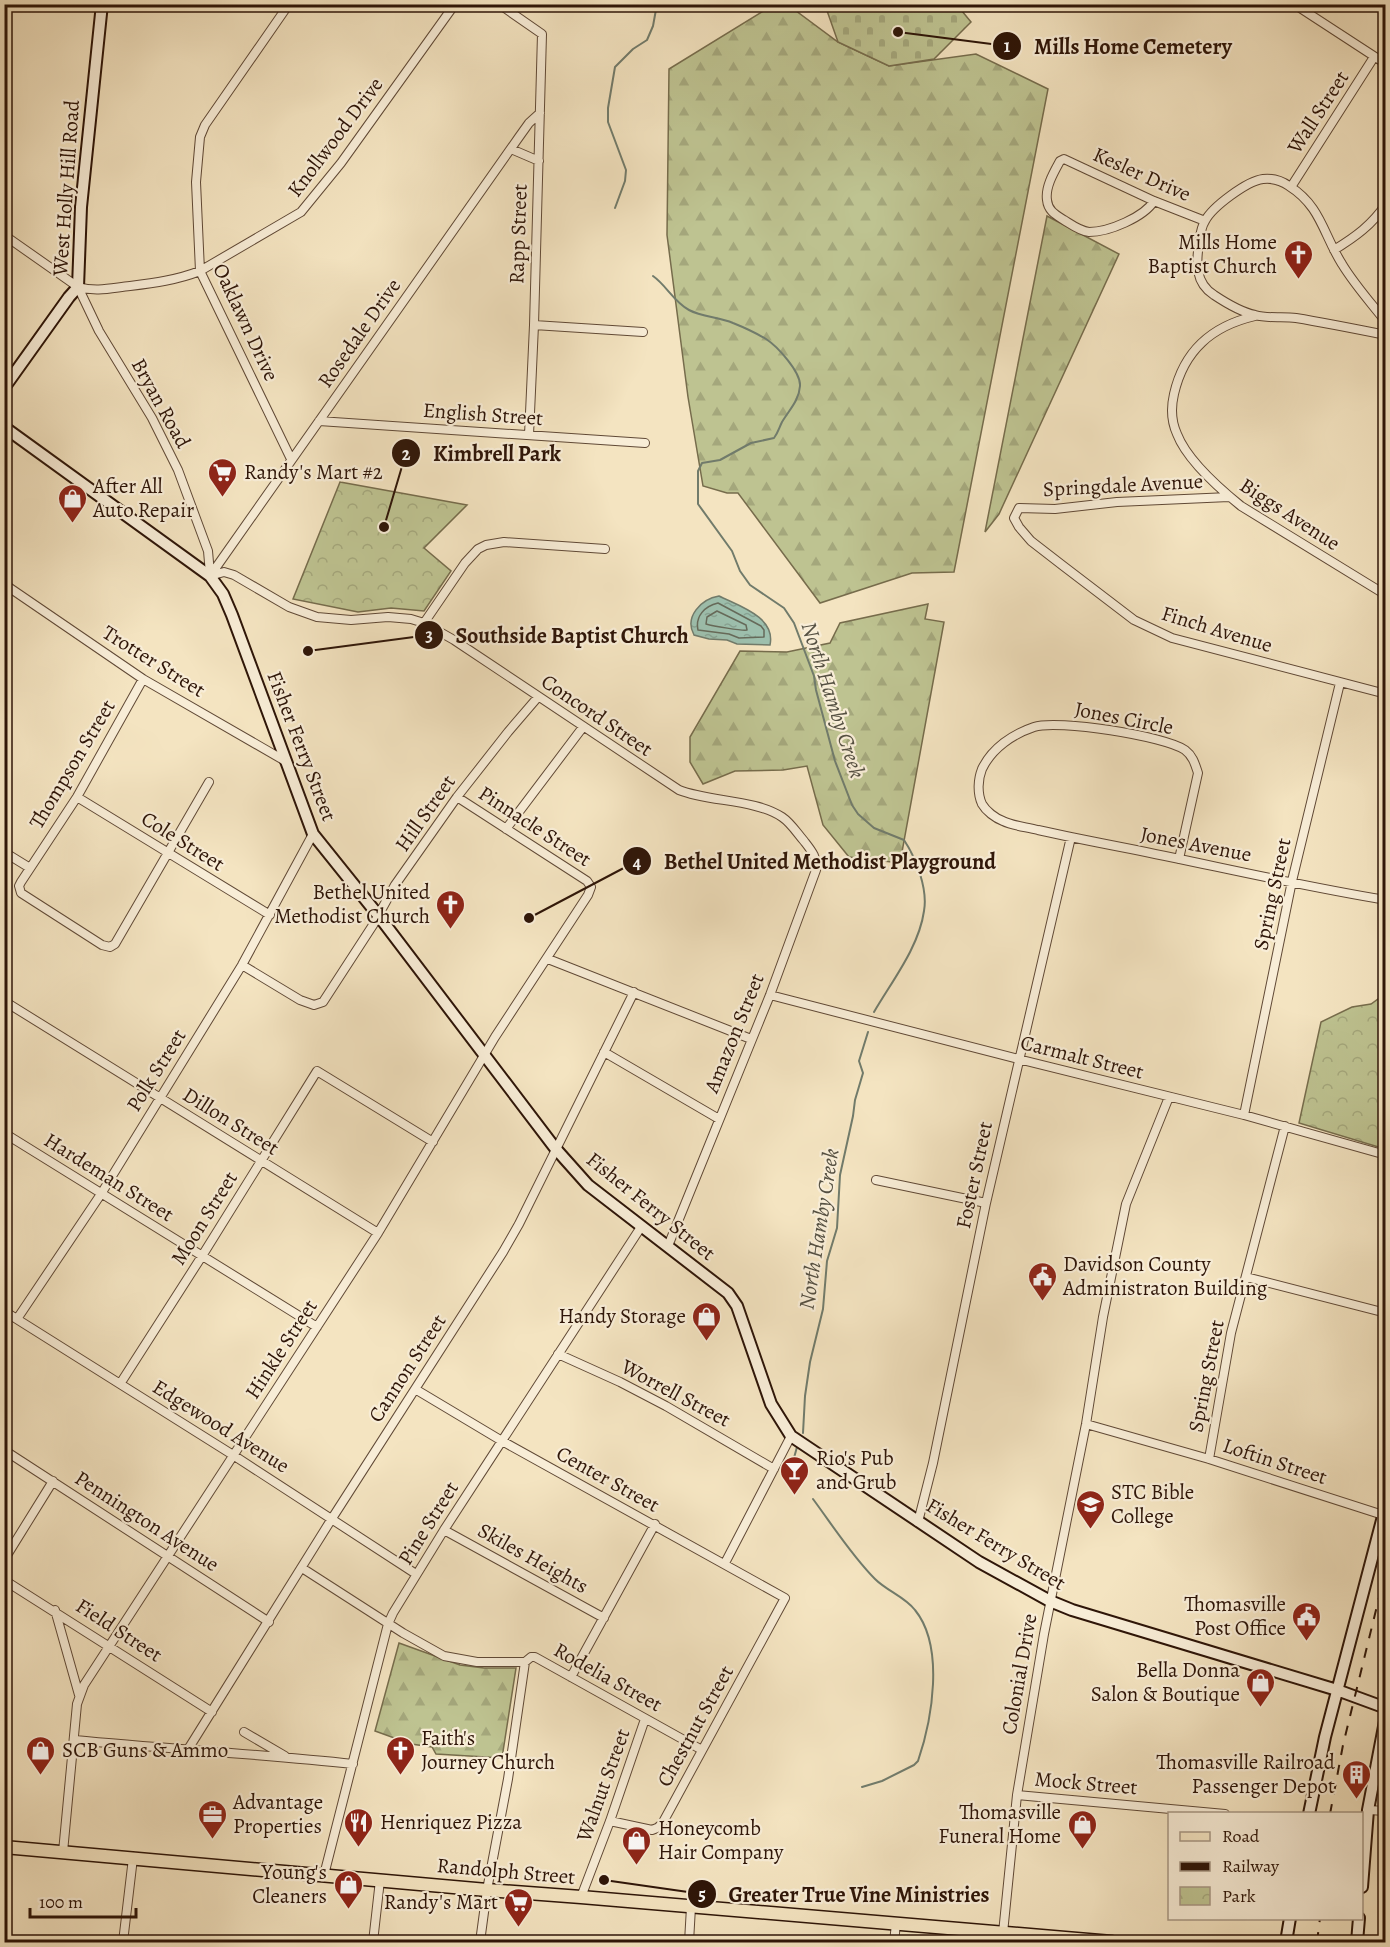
<svg xmlns="http://www.w3.org/2000/svg" width="1390" height="1947" viewBox="0 0 1390 1947" font-family="Alegreya,serif">
<defs>
<pattern id="forest-firs" width="22" height="20" patternUnits="userSpaceOnUse" patternTransform="scale(1.5)"><rect width="22" height="20" fill="#bec391"/><path d="M5 1l3.5 6h-7zM16 11l3.5 6h-7z" fill="#a4a77c"/></pattern>
<pattern id="cemetery-stones" width="16" height="16" patternUnits="userSpaceOnUse" patternTransform="scale(1.5)"><rect width="16" height="16" fill="#bec391"/><path d="M2 7V4a2 2 0 0 1 4 0v3zM10 15v-3a2 2 0 0 1 4 0v3z" fill="#a4a77c"/></pattern>
<pattern id="park-crowns" width="20" height="18" patternUnits="userSpaceOnUse" patternTransform="scale(1.5)"><rect width="20" height="18" fill="#bec391"/><path d="M2 6a3 3 0 1 1 6 0M12 15a3 3 0 1 1 6 0" fill="none" stroke="#a4a77c"/></pattern>
<pattern id="water-ripples" width="26" height="14" patternUnits="userSpaceOnUse" patternTransform="scale(1.5)"><rect width="26" height="14" fill="#9dbfad"/><path d="M2 4q2-2 4 0t4 0M15 11q2-2 4 0t4 0" fill="none" stroke="#88a393"/></pattern>
</defs>
<rect width="100%" height="100%" fill="#f4e4c1"/>
<filter id="stains"><feTurbulence type="fractalNoise" baseFrequency=".00333" numOctaves="4"/><feColorMatrix values="0 0 0 0 .2 0 0 0 0 .09 0 0 0 0 .02 0 0 0 .5 -.17"/></filter>
<radialGradient id="worn" r=".72"><stop offset=".6" stop-color="#630" stop-opacity="0"/><stop offset="1" stop-color="#630" stop-opacity=".3"/></radialGradient>
<path fill="url(#forest-firs)" stroke="#766c4c" stroke-width="1.5" d="M773,5H788L838,42L889,66L976,54L1048,89L954,572L912,573L820,603L738,493H727L703,486L688,397L667,235L669,69Z
M1047,216L1119,254L999,514L985,532Z
M928,604L925,619L944,622L900,863L849,857L823,825L807,766L783,770L735,771L703,784L690,762V737L740,651L787,652L830,643L840,623Z
M399,1643L460,1665L484,1668H516L502,1758L436,1754L432,1747L411,1744L375,1731Z"/>
<path fill="url(#cemetery-stones)" stroke="#766c4c" stroke-width="1.5" d="M825,5H957L971,22L934,59L889,66L838,42Z"/>
<path fill="url(#park-crowns)" stroke="#766c4c" stroke-width="1.5" d="M340,482L467,505L424,548L451,571L424,611L391,608L358,612L293,599Z
M1385,994V1149L1299,1123L1321,1022L1352,1007L1371,1004Z"/>
<path fill="url(#water-ripples)" stroke="#717b6b" stroke-width="1.5" d="M719,596C739,606 776,617 770,645L737,644L727,640L709,639L694,635C684,617 701,599 719,596Z"/>
<g fill="none" stroke-linecap="round" stroke-linejoin="round">
<path stroke="#666a5a" stroke-width="1.5" d="M718,603L761,626L764,630V637L739,638L729,634L698,630C695,616 705,606 718,603Z
M717,611L746,625L747,630C742,631 713,626 706,624L707,617Z"/>
<path stroke="#717b6b" stroke-width="2" d="M615,208L625,181L626,170L608,122V108L615,67L633,49L647,40L653,26L657,4
M653,276C666,285 674,302 689,310C702,317 719,317 733,323C743,327 756,333 766,339C777,346 801,372 800,386C799,401 789,410 782,422C779,428 778,433 774,438L751,443L720,460L702,463L698,471V504L732,551L740,571L750,585L784,608L794,623L814,676L816,690L835,761L852,805L858,814L874,828L904,840C916,858 928,889 924,911C919,947 892,981 874,1012
M803,1433L805,1396L810,1362L823,1309L827,1261L837,1228L840,1175L853,1116L855,1100L863,1073L859,1061L868,1032
M797,1447L792,1465L797,1475
M813,1499C833,1526 852,1556 875,1579C887,1591 905,1597 915,1610C945,1647 932,1720 918,1761L914,1765L882,1781L862,1787"/>
<defs>
<path id="street" d="M289,4L205,125L200,137L196,182L200,271L291,459
M499,4L542,34L534,325L529,435
M1294,4L1386,64
M511,149L539,161
M1291,187L1374,57
M1154,201C1144,217 1109,232 1089,232C1080,231 1072,225 1064,220C1056,215 1048,211 1047,200C1045,187 1054,172 1060,161L1064,159L1154,201L1205,221
M4,235L78,287C97,292 111,288 130,286C154,283 177,280 200,271L301,212L341,163L455,4
M1334,250C1355,237 1372,225 1386,204
M78,287L99,331L152,418L178,470L208,551L210,574
M1255,316C1212,326 1184,350 1174,394C1171,407 1171,421 1177,434C1187,460 1220,489 1241,506L1386,595
M1386,322C1371,303 1354,284 1342,264C1323,234 1321,206 1289,186C1282,181 1272,178 1263,179C1247,181 1212,207 1205,221C1201,227 1200,236 1199,243C1196,263 1195,283 1214,295C1226,303 1241,312 1255,315C1268,319 1283,316 1296,318C1326,323 1356,329 1386,335
M534,325L643,332
M319,421L645,443
M1229,497L1117,502L1055,509L1019,508L1014,518L1019,527L1031,541L1062,565L1134,620L1172,638L1386,694
M210,576L224,572L234,575L289,607L317,617L351,620L388,617L411,619L424,623L454,640L679,790C709,802 755,799 782,817C791,823 797,833 804,841C811,850 818,858 816,870L770,995L668,1246
M210,576L519,137L529,123L540,113
M4,584L143,679L287,762
M424,623L465,563L478,549L486,545L504,542L605,549
M143,679L77,797L21,882L19,886L21,893L102,945L110,947L115,944L209,782
M77,797L270,915
M506,829L583,727
M4,852L30,868
M1179,859L1198,773C1195,764 1193,756 1185,750C1165,736 1057,719 1034,727C1013,734 992,748 982,769C978,779 977,793 982,804C986,811 995,818 1003,821C1013,826 1027,827 1038,830C1069,837 1100,843 1131,849C1216,866 1300,886 1386,900
M548,959L751,1039
M242,965L300,1000L314,1005L323,1002L373,925L395,885L457,797L508,732L538,697
M770,995L1018,1059L1244,1115L1386,1155
M4,1001L378,1233
M604,1052L719,1119
M1244,1115L1292,881L1340,683
M4,1133L317,1327
M876,1180L986,1203
M1246,1277L1386,1313
M4,1311L233,1455L416,1574
M17,1319L101,1194L242,965L313,834
M558,1354L620,1382L666,1406L774,1469
M120,1384L202,1256L317,1071L433,1142
M415,1389L502,1441L785,1598L662,1824L657,1828L652,1830L610,1821
M1086,1424L1209,1459L1383,1515
M4,1450L269,1622
M1209,1459L1231,1333L1285,1126
M918,1522L933,1463L986,1203L1071,837
M444,1530L604,1618
M4,1560L53,1481
M725,1563L791,1436
M302,1568L403,1633L444,1656L477,1662H525L531,1657H535L702,1750
M4,1580L212,1712
M55,1610L79,1695
M571,1677L655,1524
M244,1732L285,1756
M75,1740C168,1749 260,1754 353,1764
M187,1751L331,1520L503,1252L519,1224L634,992
M1017,1795L1225,1814
M1368,1810L1386,1811
M63,1852L77,1704L84,1685L378,1233L495,1037L588,895L591,887L587,881L457,797
M324,1875L388,1624L393,1613L444,1530L641,1227
M581,1897L610,1821L645,1719
M1003,1933L1017,1795L1044,1634L1086,1424L1103,1317L1126,1204L1169,1097
M123,1942L133,1858
M373,1942L380,1880
M480,1942L487,1890L508,1779L525,1662
M689,1942L691,1907
M894,1942L896,1924
M986,1942L987,1932"/>
<path id="secondary" d="M4,388L69,297L78,287L81,207L102,4
M4,427L210,576L223,594L232,615L313,834L378,915L555,1148L588,1185L728,1293L737,1306L771,1404L791,1436L979,1562L1050,1601L1072,1610L1337,1690L1386,1708
M1309,1814L1325,1737L1386,1505
M1362,1887L1368,1810L1386,1716
M1286,1942L1290,1918
M1357,1942L1359,1918"/>
<path id="primary" d="M4,1847L487,1890L581,1897L1112,1942"/>
</defs>
<use href="#street" stroke="#604936" stroke-width="10"/>
<use href="#secondary" stroke="#2e1508" stroke-width="14"/>
<use href="#primary" stroke="#2e1508" stroke-width="15"/>
<use href="#street" stroke="#f8edd7" stroke-width="8"/>
<use href="#secondary" stroke="#f8edd7" stroke-width="10"/>
<use href="#primary" stroke="#f4e4c1" stroke-width="12"/>
<path stroke="#2e1508" stroke-width="2" stroke-dasharray="10 10" stroke-linecap="butt" d="M1330,1814L1343,1745L1386,1569
M1317,1942L1320,1918"/>
</g>
<defs>
<symbol id="church-pin" viewBox="-11 -11 22 30"><path d="M0 17L-7.5 6A9.5 9.5 0 1 1 7.5 6Z" fill="#8f2418" stroke="#f8edd7"/><path d="M-1.2-6h2.4v3.5h3.3v2.4h-3.3V6h-2.4V-.1h-3.3v-2.4h3.3Z" fill="#fff"/></symbol>
<symbol id="supermarket-pin" viewBox="-11 -11 22 30"><path d="M0 17L-7.5 6A9.5 9.5 0 1 1 7.5 6Z" fill="#8f2418" stroke="#f8edd7"/><path d="M-6-5.5h2.5l.6 2H6L4.5 2H-2.5L-4.4-4H-6ZM-1.5 3.2a1.3 1.3 0 1 0 .1 0ZM3 3.2a1.3 1.3 0 1 0 .1 0Z" fill="#fff"/></symbol>
<symbol id="shop-pin" viewBox="-11 -11 22 30"><path d="M0 17L-7.5 6A9.5 9.5 0 1 1 7.5 6Z" fill="#8f2418" stroke="#f8edd7"/><path d="M-5-2.5h2.3a2.7 3.5 0 0 1 5.4 0H5L5.5 6h-11ZM-1.5-2.5h3a1.5 2.3 0 0 0-3 0Z" fill="#fff"/></symbol>
<symbol id="civic-pin" viewBox="-11 -11 22 30"><path d="M0 17L-7.5 6A9.5 9.5 0 1 1 7.5 6Z" fill="#8f2418" stroke="#f8edd7"/><path d="M-.6-6.5H3V-4.5H.6V-3L4-1V1h2V6H-6V1h2V-1L-.6-3ZM-1.2 2.5V6h2.4V2.5Z" fill="#fff"/></symbol>
<symbol id="bar-pin" viewBox="-11 -11 22 30"><path d="M0 17L-7.5 6A9.5 9.5 0 1 1 7.5 6Z" fill="#8f2418" stroke="#f8edd7"/><path d="M-6-5H6L.8 .8V4.5H3.5V6h-7V4.5H-.8V.8Z" fill="#fff"/></symbol>
<symbol id="university-pin" viewBox="-11 -11 22 30"><path d="M0 17L-7.5 6A9.5 9.5 0 1 1 7.5 6Z" fill="#8f2418" stroke="#f8edd7"/><path d="M0-5L7-2L0 1L-7-2ZM-4 1L0 2.5L4 1V4Q0 6-4 4Z" fill="#fff"/></symbol>
<symbol id="building-pin" viewBox="-11 -11 22 30"><path d="M0 17L-7.5 6A9.5 9.5 0 1 1 7.5 6Z" fill="#8f2418" stroke="#f8edd7"/><path d="M-4-6H4V6H1V3H-1V6H-4ZM-2.5-4.3h1.7v1.8h-1.7ZM.8-4.3h1.7v1.8H.8ZM-2.5-1h1.7V.8h-1.7ZM.8-1h1.7V.8H.8Z" fill="#fff"/></symbol>
<symbol id="office-pin" viewBox="-11 -11 22 30"><path d="M0 17L-7.5 6A9.5 9.5 0 1 1 7.5 6Z" fill="#8f2418" stroke="#f8edd7"/><path d="M-6-3h4V-5.5h4V-3h4V5H-6ZM-1-4.5V-3h2v-1.5ZM-6 0V1H6V0Z" fill="#fff"/></symbol>
<symbol id="restaurant-pin" viewBox="-11 -11 22 30"><path d="M0 17L-7.5 6A9.5 9.5 0 1 1 7.5 6Z" fill="#8f2418" stroke="#f8edd7"/><path d="M-5-6h1v4h1v-4h1v4h1v-4h1v5L-1.5 .5V6h-2V.5L-5-1ZM5-6V6H3V1.5H1.5Q1.5-4 5-6Z" fill="#fff"/></symbol>
</defs>
<g fill-rule="evenodd">
<use href="#church-pin" x="1282" y="238" width="33" height="45"/>
<use href="#supermarket-pin" x="206" y="456" width="33" height="45"/>
<use href="#shop-pin" x="56" y="482" width="33" height="45"/>
<use href="#church-pin" x="434" y="888" width="33" height="45"/>
<use href="#civic-pin" x="1026" y="1260" width="33" height="45"/>
<use href="#shop-pin" x="690" y="1300" width="33" height="45"/>
<use href="#bar-pin" x="778" y="1454" width="33" height="45"/>
<use href="#university-pin" x="1074" y="1488" width="33" height="45"/>
<use href="#civic-pin" x="1290" y="1600" width="33" height="45"/>
<use href="#shop-pin" x="1244" y="1666" width="33" height="45"/>
<use href="#shop-pin" x="24" y="1734" width="33" height="45"/>
<use href="#church-pin" x="384" y="1734" width="33" height="45"/>
<use href="#building-pin" x="1340" y="1758" width="33" height="45"/>
<use href="#office-pin" x="196" y="1798" width="33" height="45"/>
<use href="#restaurant-pin" x="342" y="1806" width="33" height="45"/>
<use href="#shop-pin" x="1066" y="1808" width="33" height="45"/>
<use href="#shop-pin" x="620" y="1824" width="33" height="45"/>
<use href="#shop-pin" x="332" y="1868" width="33" height="45"/>
<use href="#supermarket-pin" x="502" y="1886" width="33" height="45"/>
</g>
<g text-anchor="middle" dominant-baseline="central" stroke-width="4.5" stroke-linejoin="round" paint-order="stroke">
<g font-size="21" fill="#2e1508" stroke="#f8edd7">
<text transform="translate(1318 112) rotate(-57)">Wall Street</text>
<text transform="translate(335 137) rotate(-53)">Knollwood Drive</text>
<text transform="translate(1142 174) rotate(24)">Kesler Drive</text>
<text transform="translate(66 188) rotate(-86)">West Holly Hill Road</text>
<text transform="translate(518 234) rotate(-88)">Rapp Street</text>
<text transform="translate(246 322) rotate(65)">Oaklawn Drive</text>
<text transform="translate(359 333) rotate(-55)">Rosedale Drive</text>
<text transform="translate(161 403) rotate(61)">Bryan Road</text>
<text transform="translate(483 414) rotate(4)">English Street</text>
<text transform="translate(1123 485) rotate(-3)">Springdale Avenue</text>
<text transform="translate(1290 514) rotate(33)">Biggs Avenue</text>
<text transform="translate(1217 629) rotate(17)">Finch Avenue</text>
<text transform="translate(154 661) rotate(32)">Trotter Street</text>
<text transform="translate(597 715) rotate(34)">Concord Street</text>
<text transform="translate(1124 718) rotate(11)">Jones Circle</text>
<text transform="translate(302 746) rotate(69)">Fisher Ferry Street</text>
<text transform="translate(72 764) rotate(-59)">Thompson Street</text>
<text transform="translate(425 813) rotate(-55)">Hill Street</text>
<text transform="translate(535 826) rotate(33)">Pinnacle Street</text>
<text transform="translate(183 841) rotate(32)">Cole Street</text>
<text transform="translate(1196 844) rotate(11)">Jones Avenue</text>
<text transform="translate(1272 894) rotate(-78)">Spring Street</text>
<text transform="translate(734 1033) rotate(-68)">Amazon Street</text>
<text transform="translate(1082 1057) rotate(14)">Carmalt Street</text>
<text transform="translate(156 1070) rotate(-58)">Polk Street</text>
<text transform="translate(231 1121) rotate(32)">Dillon Street</text>
<text transform="translate(974 1175) rotate(-78)">Foster Street</text>
<text transform="translate(109 1177) rotate(32)">Hardeman Street</text>
<text transform="translate(651 1206) rotate(39)">Fisher Ferry Street</text>
<text transform="translate(204 1218) rotate(-58)">Moon Street</text>
<text transform="translate(281 1349) rotate(-57)">Hinkle Street</text>
<text transform="translate(407 1368) rotate(-57)">Cannon Street</text>
<text transform="translate(1206 1376) rotate(-79)">Spring Street</text>
<text transform="translate(676 1393) rotate(28)">Worrell Street</text>
<text transform="translate(221 1426) rotate(32)">Edgewood Avenue</text>
<text transform="translate(1275 1461) rotate(18)">Loftin Street</text>
<text transform="translate(608 1479) rotate(29)">Center Street</text>
<text transform="translate(147 1521) rotate(33)">Pennington Avenue</text>
<text transform="translate(428 1523) rotate(-58)">Pine Street</text>
<text transform="translate(996 1544) rotate(31)">Fisher Ferry Street</text>
<text transform="translate(533 1558) rotate(29)">Skiles Heights</text>
<text transform="translate(119 1630) rotate(33)">Field Street</text>
<text transform="translate(1019 1674) rotate(-80)">Colonial Drive</text>
<text transform="translate(608 1677) rotate(29)">Rodelia Street</text>
<text transform="translate(695 1726) rotate(-61)">Chestnut Street</text>
<text transform="translate(1086 1783) rotate(5)">Mock Street</text>
<text transform="translate(603 1785) rotate(-70)">Walnut Street</text>
<text transform="translate(506 1871) rotate(5)">Randolph Street</text>
</g>
<g font-size="21" fill="#2e1508" stroke="#f8edd7" text-anchor="start">
<text x="1277" y="242" text-anchor="end">Mills Home<tspan x="1277" dy="24">Baptist Church</tspan></text>
<text x="244" y="472">Randy's Mart #2</text>
<text x="93" y="486">After All<tspan x="93" dy="24">Auto Repair</tspan></text>
<text x="430" y="892" text-anchor="end">Bethel United<tspan x="430" dy="24">Methodist Church</tspan></text>
<text x="1063" y="1264">Davidson County<tspan x="1063" dy="24">Administraton Building</tspan></text>
<text x="686" y="1316" text-anchor="end">Handy Storage</text>
<text x="816" y="1458">Rio's Pub<tspan x="816" dy="24">and Grub</tspan></text>
<text x="1111" y="1492">STC Bible<tspan x="1111" dy="24">College</tspan></text>
<text x="1286" y="1604" text-anchor="end">Thomasville<tspan x="1286" dy="24">Post Office</tspan></text>
<text x="1240" y="1670" text-anchor="end">Bella Donna<tspan x="1240" dy="24">Salon &amp; Boutique</tspan></text>
<text x="421" y="1738">Faith's<tspan x="421" dy="24">Journey Church</tspan></text>
<text x="62" y="1750">SCB Guns &amp; Ammo</text>
<text x="1335" y="1762" text-anchor="end">Thomasville Railroad<tspan x="1335" dy="24">Passenger Depot</tspan></text>
<text x="233" y="1802">Advantage<tspan x="233" dy="24">Properties</tspan></text>
<text x="1061" y="1812" text-anchor="end">Thomasville<tspan x="1061" dy="24">Funeral Home</tspan></text>
<text x="380" y="1822">Henriquez Pizza</text>
<text x="658" y="1828">Honeycomb<tspan x="658" dy="24">Hair Company</tspan></text>
<text x="327" y="1872" text-anchor="end">Young's<tspan x="327" dy="24">Cleaners</tspan></text>
<text x="498" y="1902" text-anchor="end">Randy's Mart</text>
</g>
<g font-size="22" font-style="italic" fill="#555042" stroke="#f8edd7">
<text transform="translate(833 700) rotate(72)">North Hamby Creek</text>
<text transform="translate(819 1229) rotate(-81)">North Hamby Creek</text>
</g>
</g>
<path fill="none" stroke="#2e1508" stroke-width="2" d="M898 32L1007 46M384 527L406 453M308 651L429 635M529 918L637 861M604 1880L702 1894"/>
<g fill="#2e1508" stroke="#f8edd7" stroke-width="2">
<circle cx="898" cy="32" r="6"/>
<circle cx="384" cy="527" r="6"/>
<circle cx="308" cy="651" r="6"/>
<circle cx="529" cy="918" r="6"/>
<circle cx="604" cy="1880" r="6"/>
<circle cx="1007" cy="46" r="15"/>
<circle cx="406" cy="453" r="15"/>
<circle cx="429" cy="635" r="15"/>
<circle cx="637" cy="861" r="15"/>
<circle cx="702" cy="1894" r="15"/>
</g>
<g font-size="18" text-anchor="middle" font-weight="bold" fill="#fff">
<text x="1007" y="52">1</text>
<text x="406" y="460">2</text>
<text x="429" y="641">3</text>
<text x="637" y="868">4</text>
<text x="702" y="1900">5</text>
</g>
<g font-size="22" text-anchor="middle" font-weight="bold" fill="#2e1508" stroke="#f8edd7" stroke-width="4.5" stroke-linejoin="round" paint-order="stroke">
<text x="1133" y="54">Mills Home Cemetery</text>
<text x="497" y="461">Kimbrell Park</text>
<text x="572" y="643">Southside Baptist Church</text>
<text x="830" y="869">Bethel United Methodist Playground</text>
<text x="859" y="1902">Greater True Vine Ministries</text>
</g>
<rect width="1390" height="1947" fill="none" stroke="#f4e4c1" stroke-width="24"/>
<rect x="6" y="6" width="1378" height="1935" fill="none" stroke="#2e1508" stroke-width="3"/>
<rect x="12" y="12" width="1366" height="1923" fill="none" stroke="#2e1508" stroke-width="1.5"/>
<rect x="1168" y="1812" width="195" height="108" fill="#f8edd7" stroke="#a79784" stroke-width="1.5"/>
<rect x="1180" y="1832" width="30" height="9" fill="#f4e4c1" stroke="#a79784" stroke-width="1.5"/>
<text x="1222" y="1842" font-size="18" fill="#2e1508">Road</text>
<rect x="1180" y="1862" width="30" height="9" fill="#2e1508" stroke="#a79784" stroke-width="1.5"/>
<text x="1222" y="1872" font-size="18" fill="#2e1508">Railway</text>
<rect x="1180" y="1887" width="30" height="18" fill="url(#park-crowns)" stroke="#a79784" stroke-width="1.5"/>
<text x="1222" y="1902" font-size="18" fill="#2e1508">Park</text>
<path d="M30 1908v9h106v-9" fill="none" stroke="#2e1508" stroke-width="3"/>
<text x="39" y="1908" font-size="18" fill="#2e1508" stroke="#f8edd7" stroke-width="4.5" paint-order="stroke">100 m</text>
<rect width="100%" height="100%" filter="url(#stains)"/>
<rect width="100%" height="100%" fill="url(#worn)"/>
</svg>
